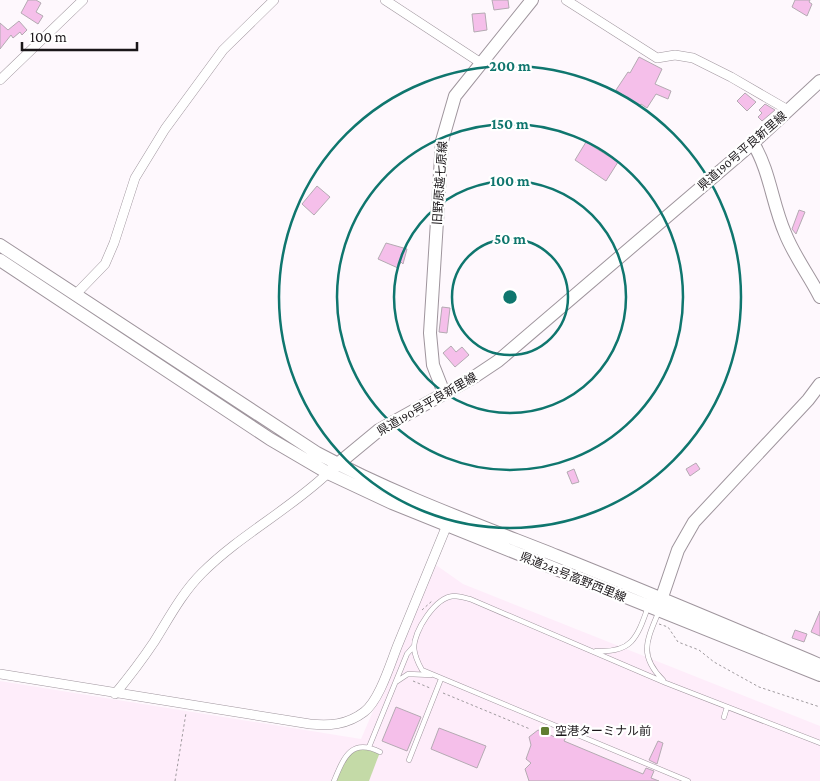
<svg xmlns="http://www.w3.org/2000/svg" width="820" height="781" viewBox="0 0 820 781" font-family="'Crimson Pro','Noto Sans JP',serif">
<rect width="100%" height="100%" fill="#fef8fd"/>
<path fill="#feedfa" d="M436,565L463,584L820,726V781H0V681L361,739Z"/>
<path fill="#c4daa7" d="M361,747L380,752L369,781H334L343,758Z"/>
<path fill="#f5bfea" stroke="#b4aab2" d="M28,0H36L41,3L36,12L43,16L38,24L21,13Z
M492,0H508L509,8L494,10Z
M795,0H810L809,2L812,4L807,16L792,7Z
M485,13L487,30L474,32L472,14Z
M19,21L27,30L22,35L20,32L13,38L11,35L0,49V23L8,30Z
M639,57L662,69L655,84L671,91L668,99L656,94L647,108L641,104L639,106L616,90L628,72L630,73Z
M745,93L756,102L747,111L737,101Z
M765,104L775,110L762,121L758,117L762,113L759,110Z
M586,142L618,162L606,181L575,160Z
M317,186L330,197L314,215L302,204Z
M799,210L805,212L796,234L792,229Z
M386,243L407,249L403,264L401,262L398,268L378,259Z
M442,307L450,308L447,333L439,332Z
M451,346L456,352L462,347L469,355L455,367L443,353Z
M696,463L700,469L690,476L686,469Z
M574,469L579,482L572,484L567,472Z
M820,611V636L811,632Z
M795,630L807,634L804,642L792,638Z
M396,707L421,717L407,751L382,741Z
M439,728L486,746L477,768L431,749Z
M538,730L555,737L558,731L567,735L564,741L643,774L646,768L654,771L651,778L659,781H529L525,769L531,763L526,759L531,745L529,737Z
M658,741L663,743L657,764L649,760Z"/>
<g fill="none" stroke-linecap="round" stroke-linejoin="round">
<defs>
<path id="lane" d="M659,611C647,640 638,655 663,680
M596,651C632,653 637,638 648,607
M396,682L408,674L431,675
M724,717L727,707
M369,747L407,654L414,646
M409,760L441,679
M334,781C344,757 351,738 380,752
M688,781L422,670C418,663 415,657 414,648C414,631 435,597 454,596C459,596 465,598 470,599L666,683L820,743"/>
<path id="street" d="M385,0L481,63
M566,0L657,58L675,55L693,58L731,77L788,110
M0,80L83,0
M75,295L105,264L114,243L135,178L165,129L223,50L274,0
M0,674L310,724C329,726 347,725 364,712C380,700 391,661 399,642C415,603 431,564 447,525
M115,694C129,677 142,660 154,642C169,618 182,593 202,573C240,535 289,510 328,473"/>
<path id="secondary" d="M753,143C770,171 772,203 785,233C794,256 809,275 820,297
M0,245L317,453C393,494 476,524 557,556C645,591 732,628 820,665
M0,260L270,439L328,473L392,503L820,675
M444,393L433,365L430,333L442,141L455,96L532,0
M333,468L379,430L474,377L498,361L753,143L820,81
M662,597L678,550L694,522L808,400L820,384"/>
</defs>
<use href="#lane" stroke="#9f959d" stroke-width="5.5"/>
<use href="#street" stroke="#9f959d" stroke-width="10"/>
<use href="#secondary" stroke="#9f959d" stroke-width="14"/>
<path stroke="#9f9a9e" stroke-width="1" stroke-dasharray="2.5 2.5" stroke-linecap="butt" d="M422,610L432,601
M659,624L668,627L678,642L699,650L714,662L759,687L820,707
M413,681L430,688
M443,693L530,729
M175,781L186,713"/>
<use href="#lane" stroke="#fff" stroke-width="4.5"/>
<use href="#street" stroke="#fff" stroke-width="9"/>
<use href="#secondary" stroke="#fff" stroke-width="12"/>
</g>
<g fill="none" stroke="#0f766e" stroke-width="2.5">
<circle cx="510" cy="297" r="58"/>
<circle cx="510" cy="297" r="116"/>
<circle cx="510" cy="297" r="173"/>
<circle cx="510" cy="297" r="231"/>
</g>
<rect fill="#607d31" stroke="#fff" stroke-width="2" x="540" y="726" width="10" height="10" rx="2.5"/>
<g text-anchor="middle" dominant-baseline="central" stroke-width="4.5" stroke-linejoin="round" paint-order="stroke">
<g font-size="12" fill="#1a1619" stroke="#fff">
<text transform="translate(742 151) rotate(-41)">県道190号平良新里線</text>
<text transform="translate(440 183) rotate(-86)">旧野原越七原線</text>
<text transform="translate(427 404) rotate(-30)">県道190号平良新里線</text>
<text transform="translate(573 577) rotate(22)">県道243号高野西里線</text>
</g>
<g font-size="12" fill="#1a1619" stroke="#fff" text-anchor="start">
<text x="555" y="731">空港ターミナル前</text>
</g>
</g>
<circle cx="510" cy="297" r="8" fill="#0f766e" stroke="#fff" stroke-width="2.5"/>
<g font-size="15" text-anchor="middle" font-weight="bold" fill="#0f766e" stroke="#fff" stroke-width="4.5" stroke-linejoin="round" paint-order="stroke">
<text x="510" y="71">200 m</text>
<text x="510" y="129">150 m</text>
<text x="510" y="186">100 m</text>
<text x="510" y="244">50 m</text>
</g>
<path d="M22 42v8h115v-8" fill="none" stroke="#1a1619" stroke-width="2.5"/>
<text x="30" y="42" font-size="15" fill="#1a1619" stroke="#ffffff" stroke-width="4" paint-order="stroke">100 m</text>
</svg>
